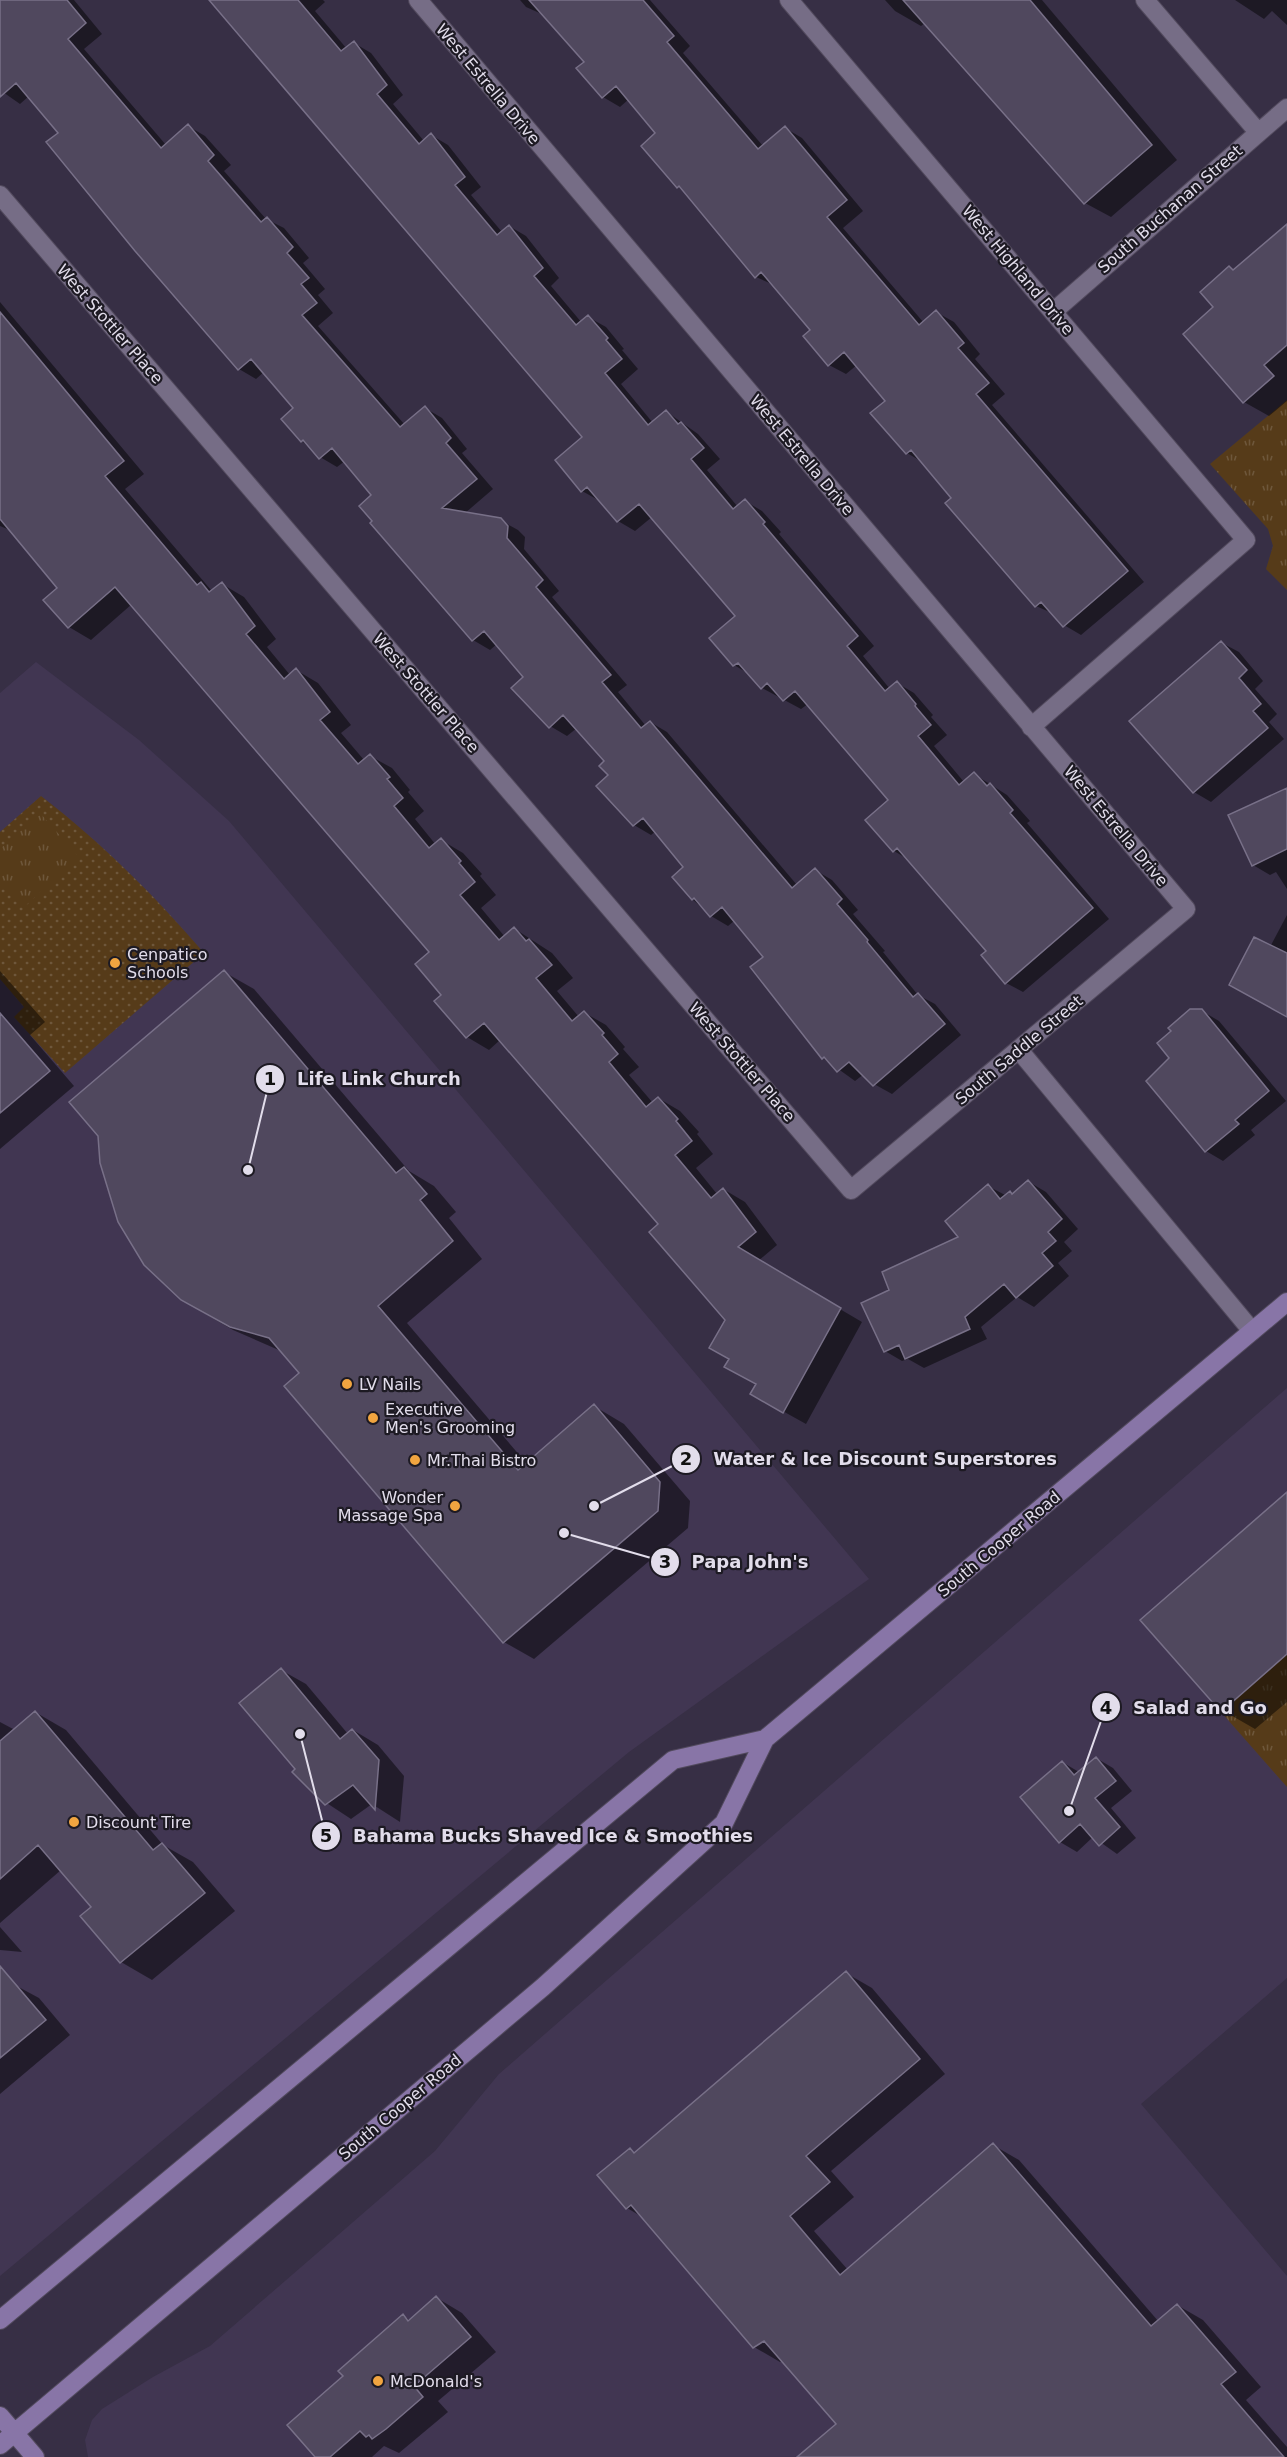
<svg xmlns="http://www.w3.org/2000/svg" width="1287" height="2457" viewBox="0 0 1287 2457" font-family="'DejaVu Sans',sans-serif">
<defs>
<pattern id="grass-dots" width="8" height="8" patternUnits="userSpaceOnUse" patternTransform="scale(1.5)"><rect width="8" height="8" fill="#563b19"/><path d="M2 2h.1M6 6h.1" fill="none" stroke="#6e573b" stroke-width="1.8" stroke-linecap="round"/></pattern>
<pattern id="park-tufts" width="24" height="20" patternUnits="userSpaceOnUse" patternTransform="scale(1.5)"><rect width="24" height="20" fill="#563b19"/><path d="M3 7l-1-3M5 7V3M7 7l1-3M15 17l-1-3M17 17v-4M19 17l1-3" fill="none" stroke="#6e573b"/></pattern>
</defs>
<rect width="100%" height="100%" fill="#372f45"/>
<path fill="#413652" d="M36,662L139,740L229,821L869,1579L629,1752L0,2276V693Z
M1287,1388V1978L1141,2104L1287,2276V2457H88L85,2440L92,2420L102,2409L153,2377L210,2346L435,2151L499,2074Z"/>
<path fill="url(#grass-dots)" d="M41,796C103,844 153,894 204,953L65,1073L14,1017L24,1007L0,979V832Z"/>
<path fill="url(#park-tufts)" d="M1287,400V590L1266,569L1273,546L1268,529L1210,464Z
M40,813L79,857L24,907L0,880V849Z
M1287,1654V1787L1221,1712Z"/>
<path fill="#0007" d="M0,0H74L102,34L84,49L166,145L188,126L205,136L231,165L224,171L266,219L284,228L309,258L303,263L325,289L318,295L333,313L318,326L405,425L425,408L442,418L467,449L462,453L493,489L464,514L500,520L518,530L525,537L524,549L559,591L552,597L627,685L618,692L646,726L650,722L667,732L797,885L815,870L832,880L858,910L853,914L885,951L883,952L918,995L935,1004L961,1035L892,1094L874,1084L864,1074L855,1081L823,1058L765,957L734,921L728,926L711,916L692,899L686,867L656,831L651,835L634,825L610,776L607,762L577,728L567,736L550,726L525,678L497,644L490,650L473,640L374,495L345,461L337,467L320,457L302,441L295,409L264,372L256,379L239,369L29,96L20,104L0,90Z
M211,0H323L325,2L315,11L347,49L354,43L371,53L403,95L393,104L424,141L431,135L448,145L481,187L471,195L502,232L509,226L526,236L559,278L551,286L582,323L588,317L606,327L624,349L622,350L638,369L621,384L653,423L667,412L698,434L720,459L707,470L738,507L745,501L762,511L781,532L779,534L874,646L863,656L890,689L897,683L914,693L933,715L931,717L947,735L934,746L964,782L974,774L1007,795L1030,821L1027,823L1109,919L1023,992L1006,983L988,951L911,861L894,851L890,800L808,704L801,709L762,688L751,675L734,665L712,638L737,616L652,517L635,531L618,521L600,501L582,491L584,437Z
M520,0H650L690,46L683,53L763,146L785,128L802,138L863,211L843,228L924,323L936,312L954,322L980,354L975,359L1005,394L992,405L1144,582L1081,635L1064,625L1054,614L1036,606L924,463L907,453L888,401L857,365L846,374L829,365L812,331L774,285L756,277L684,190L678,187L657,133L629,99L620,107L603,97L586,62L544,15L526,7Z
M885,0H1042L1177,160L1111,217L1085,203L925,23L921,26L895,11Z
M1235,0H1287V25L1272,11L1264,19Z
M1287,239V401L1269,416L1244,402L1215,308L1229,268L1234,270Z
M0,302L144,474L125,489L211,590L222,584L244,597L276,639L267,647L290,675L296,670L318,683L351,725L341,733L364,760L370,756L392,768L410,790L408,792L424,811L415,819L436,845L441,840L463,853L482,874L480,876L496,895L481,908L505,937L515,929L552,953L573,978L557,991L579,1017L585,1013L606,1025L625,1047L623,1049L639,1067L629,1075L653,1103L658,1098L680,1111L699,1132L697,1134L713,1154L696,1168L717,1194L723,1189L745,1202L777,1245L758,1261L862,1322L806,1424L752,1394L757,1384L731,1359L727,1320L660,1225L500,1040L489,1050L467,1037L443,996L431,952L132,604L91,640L69,627L59,588L12,531L0,526Z
M1222,643L1239,652L1263,681L1255,689L1277,714L1269,722L1284,739L1211,802L1194,792L1131,721Z
M1287,789V889L1276,872L1270,875L1253,865Z
M1287,915V1016L1270,947Z
M0,971L45,1022L30,1035L74,1086L0,1149Z
M224,972L254,989L409,1171L434,1186L456,1212L449,1218L482,1259L407,1323L527,1464L594,1406L624,1424L690,1501L688,1528L534,1659L504,1642L301,1373L281,1351L233,1330L202,1312L160,1280L145,1264Z
M1202,1011L1219,1021L1286,1101L1251,1130L1255,1135L1223,1161L1206,1151L1171,1058Z
M1029,1182L1046,1192L1078,1229L1064,1242L1072,1251L1058,1263L1069,1276L1034,1307L1017,1297L981,1327L987,1339L924,1368L908,1359L902,1361L885,1351L891,1290L961,1237L988,1186L1005,1195H1014Z
M1287,1494V1702L1255,1729L1222,1710Z
M281,1670L306,1684L348,1734L353,1730L378,1745L404,1776L400,1822L372,1804L351,1819L313,1794L294,1772L297,1770Z
M35,1712L66,1730L163,1845L193,1862L235,1911L152,1980L121,1962L82,1917L93,1908L61,1870L0,1923V1722L15,1730Z
M1096,1758L1113,1768L1132,1791L1111,1808L1136,1838L1117,1854L1093,1837L1077,1852L1060,1842L1062,1762L1079,1772Z
M0,1927L22,1952L0,1950Z
M846,1973L872,1988L945,2074L831,2171L854,2197L814,2231L848,2270L993,2145L1019,2160L1159,2322L1177,2305L1203,2320L1261,2387L1246,2400L1287,2447V2457H818L838,2424L783,2360L780,2362L754,2347L644,2218L627,2208L600,2175L630,2150L636,2153Z
M13,1984L39,1998L70,2035L0,2094V1995Z
M437,2298L462,2313L496,2352L438,2401L448,2412L399,2453L384,2446L372,2457H317L345,2377L403,2316L411,2321Z"/>
<path fill="#50485e" stroke="#787088" stroke-width="1.5" d="M0,0H67L86,23L68,39L161,148L188,124L214,155L208,161L261,222L267,217L293,247L287,253L309,278L301,284L317,303L302,315L400,427L425,406L451,438L446,443L477,479L442,508L501,518L508,526L507,538L543,580L536,587L611,675L602,682L641,728L650,721L792,888L815,868L842,899L837,904L868,940L867,942L913,997L918,993L945,1024L873,1086L849,1062L837,1072L824,1057L822,1059L750,967L763,957L722,907L710,917L694,898L692,900L672,877L683,867L643,818L633,826L596,786L608,775L599,766L604,761L563,715L549,728L511,688L523,677L484,631L472,641L370,523L372,521L359,506L371,495L332,448L319,459L303,440L301,442L281,419L293,408L251,359L238,370L135,251L46,142L58,133L16,83L0,97Z
M209,0H298L341,51L354,41L387,85L377,94L419,144L431,133L465,177L455,185L497,235L509,225L543,268L534,276L576,325L588,315L608,338L606,340L622,359L605,373L648,425L666,410L678,424L681,422L704,448L691,459L733,509L745,499L765,522L763,524L858,636L847,646L885,691L897,681L916,704L915,706L931,725L918,736L959,785L974,772L987,786L990,783L1013,810L1010,813L1093,908L1005,984L981,955L986,951L897,848L893,852L865,820L888,800L795,691L783,701L767,683L761,689L738,663L733,666L709,638L735,616L639,504L617,522L587,487L581,492L555,460L582,437Z
M529,0H643L674,36L667,42L758,149L785,126L847,200L827,217L919,325L936,310L964,343L958,348L989,383L976,394L1128,571L1063,627L1041,602L1035,607L945,503L951,498L911,450L906,454L870,413L885,401L844,352L828,366L803,336L810,330L761,272L755,278L679,186L677,188L641,146L655,133L616,86L602,98L576,68L584,62Z
M903,0H1030L1152,145L1084,204Z
M1287,224V345L1264,365L1274,376L1243,403L1183,334L1213,307L1200,292L1229,266L1233,270Z
M0,312L124,461L105,476L197,585L201,582L209,592L222,582L255,626L246,634L284,679L296,668L330,712L320,720L358,764L370,754L390,777L387,779L403,798L394,806L429,848L441,838L461,861L459,863L475,882L460,895L499,940L514,927L526,941L529,939L552,965L536,978L572,1021L584,1011L604,1033L602,1035L618,1054L609,1062L646,1107L658,1097L678,1119L676,1121L692,1141L675,1155L711,1198L723,1188L756,1232L738,1247L841,1308L783,1413L750,1394L756,1384L724,1367L729,1359L709,1348L725,1320L649,1232L658,1224L484,1023L466,1038L434,1001L441,995L415,964L429,952L115,587L68,628L43,600L57,588L0,519Z
M1221,641L1247,670L1239,678L1261,704L1253,711L1268,728L1193,793L1129,721Z
M1287,788V849L1252,866L1228,815Z
M1254,937L1287,953V1017L1229,985Z
M224,970L396,1173L404,1167L427,1194L420,1200L453,1241L378,1306L518,1470L594,1404L660,1482L658,1511L503,1643L284,1386L299,1373L269,1338L230,1327L181,1300L144,1265L118,1222L100,1163L98,1136L69,1102Z
M1190,1009H1202L1269,1091L1235,1120L1239,1124L1205,1152L1146,1081L1169,1058L1157,1043L1171,1031L1168,1028Z
M0,1013L50,1071L0,1113Z
M1028,1180L1062,1219L1048,1232L1056,1241L1042,1253L1053,1266L1016,1298L1004,1284L965,1317L970,1329L905,1359L899,1345L884,1352L861,1303L889,1290L882,1272L958,1237L945,1221L988,1184L1000,1199L1010,1191L1012,1194Z
M1287,1492V1654L1221,1712L1140,1620Z
M281,1668L340,1739L352,1729L379,1760L375,1810L353,1785L325,1805L292,1772L295,1769L239,1703Z
M35,1711L153,1850L162,1843L205,1893L120,1963L80,1916L91,1907L38,1845L0,1879V1741Z
M1096,1757L1116,1781L1095,1798L1120,1827L1099,1846L1080,1824L1059,1843L1020,1797L1062,1761L1074,1775Z
M0,1966L46,2020L0,2058Z
M846,1971L920,2059L806,2156L830,2182L790,2216L840,2275L993,2143L1151,2326L1177,2304L1236,2372L1221,2384L1284,2457H797L836,2424L764,2341L753,2348L631,2205L626,2209L597,2175L630,2148L634,2153Z
M436,2296L471,2337L414,2386L423,2397L386,2429L372,2439L369,2435L366,2437L360,2431L330,2457H315L287,2425L343,2376L338,2371L403,2314L408,2321Z"/>
<g fill="none" stroke-linecap="round" stroke-linejoin="round">
<defs>
<path id="street" d="M789,0L1246,540L1031,727
M1145,0L1258,132
M0,195L851,1190L1186,909L418,0
M1054,311L1287,108
M1019,1050L1252,1331"/>
<path id="secondary" d="M0,2320L673,1760L765,1739
M0,2416L35,2457
M0,2445L543,1987L724,1823L765,1739L1287,1302"/>
</defs>
<use href="#street" stroke="#524a5d" stroke-width="20"/>
<use href="#secondary" stroke="#524a5d" stroke-width="20"/>
<use href="#street" stroke="#766d86" stroke-width="18"/>
<use href="#secondary" stroke="#8875a7" stroke-width="18"/>
</g>
<g fill="#f1a540" stroke="#1d1a23" stroke-width="2">
<circle cx="115" cy="963" r="6"/>
<circle cx="347" cy="1384" r="6"/>
<circle cx="373" cy="1418" r="6"/>
<circle cx="415" cy="1460" r="6"/>
<circle cx="455" cy="1506" r="6"/>
<circle cx="74" cy="1822" r="6"/>
<circle cx="378" cy="2381" r="6"/>
</g>
<g text-anchor="middle" dominant-baseline="central" stroke-width="4.5" stroke-linejoin="round" paint-order="stroke">
<g font-size="16" fill="#e2ddeb" stroke="#1d1a23">
<text transform="translate(488 84) rotate(50)">West Estrella Drive</text>
<text transform="translate(1170 209) rotate(-41)">South Buchanan Street</text>
<text transform="translate(1018 270) rotate(50)">West Highland Drive</text>
<text transform="translate(110 324) rotate(49)">West Stottler Place</text>
<text transform="translate(802 455) rotate(50)">West Estrella Drive</text>
<text transform="translate(426 693) rotate(49)">West Stottler Place</text>
<text transform="translate(1116 826) rotate(50)">West Estrella Drive</text>
<text transform="translate(1019 1050) rotate(-40)">South Saddle Street</text>
<text transform="translate(742 1062) rotate(49)">West Stottler Place</text>
<text transform="translate(999 1544) rotate(-40)">South Cooper Road</text>
<text transform="translate(400 2107) rotate(-40)">South Cooper Road</text>
</g>
<g font-size="16" fill="#e2ddeb" stroke="#1d1a23" text-anchor="start">
<text x="127" y="954">Cenpatico<tspan x="127" dy="18">Schools</tspan></text>
<text x="359" y="1384">LV Nails</text>
<text x="385" y="1409">Executive<tspan x="385" dy="18">Men's Grooming</tspan></text>
<text x="427" y="1460">Mr.Thai Bistro</text>
<text x="443" y="1497" text-anchor="end">Wonder<tspan x="443" dy="18">Massage Spa</tspan></text>
<text x="86" y="1822">Discount Tire</text>
<text x="390" y="2381">McDonald's</text>
</g>
</g>
<path fill="none" stroke="#e2ddeb" stroke-width="2" d="M248 1170L270 1079M594 1506L686 1459M564 1533L665 1562M1069 1811L1106 1707M300 1734L326 1836"/>
<g fill="#e2ddeb" stroke="#1d1a23" stroke-width="2">
<circle cx="248" cy="1170" r="6"/>
<circle cx="594" cy="1506" r="6"/>
<circle cx="564" cy="1533" r="6"/>
<circle cx="1069" cy="1811" r="6"/>
<circle cx="300" cy="1734" r="6"/>
<circle cx="270" cy="1079" r="15"/>
<circle cx="686" cy="1459" r="15"/>
<circle cx="665" cy="1562" r="15"/>
<circle cx="1106" cy="1707" r="15"/>
<circle cx="326" cy="1836" r="15"/>
</g>
<g font-size="18" text-anchor="middle" font-weight="bold" fill="#111">
<text x="270" y="1085">1</text>
<text x="686" y="1465">2</text>
<text x="665" y="1568">3</text>
<text x="1106" y="1714">4</text>
<text x="326" y="1842">5</text>
</g>
<g font-size="18" text-anchor="middle" font-weight="bold" fill="#e2ddeb" stroke="#1d1a23" stroke-width="4.5" stroke-linejoin="round" paint-order="stroke">
<text x="379" y="1085">Life Link Church</text>
<text x="885" y="1465">Water &amp; Ice Discount Superstores</text>
<text x="750" y="1568">Papa John's</text>
<text x="1200" y="1714">Salad and Go</text>
<text x="553" y="1842">Bahama Bucks Shaved Ice &amp; Smoothies</text>
</g>
</svg>
